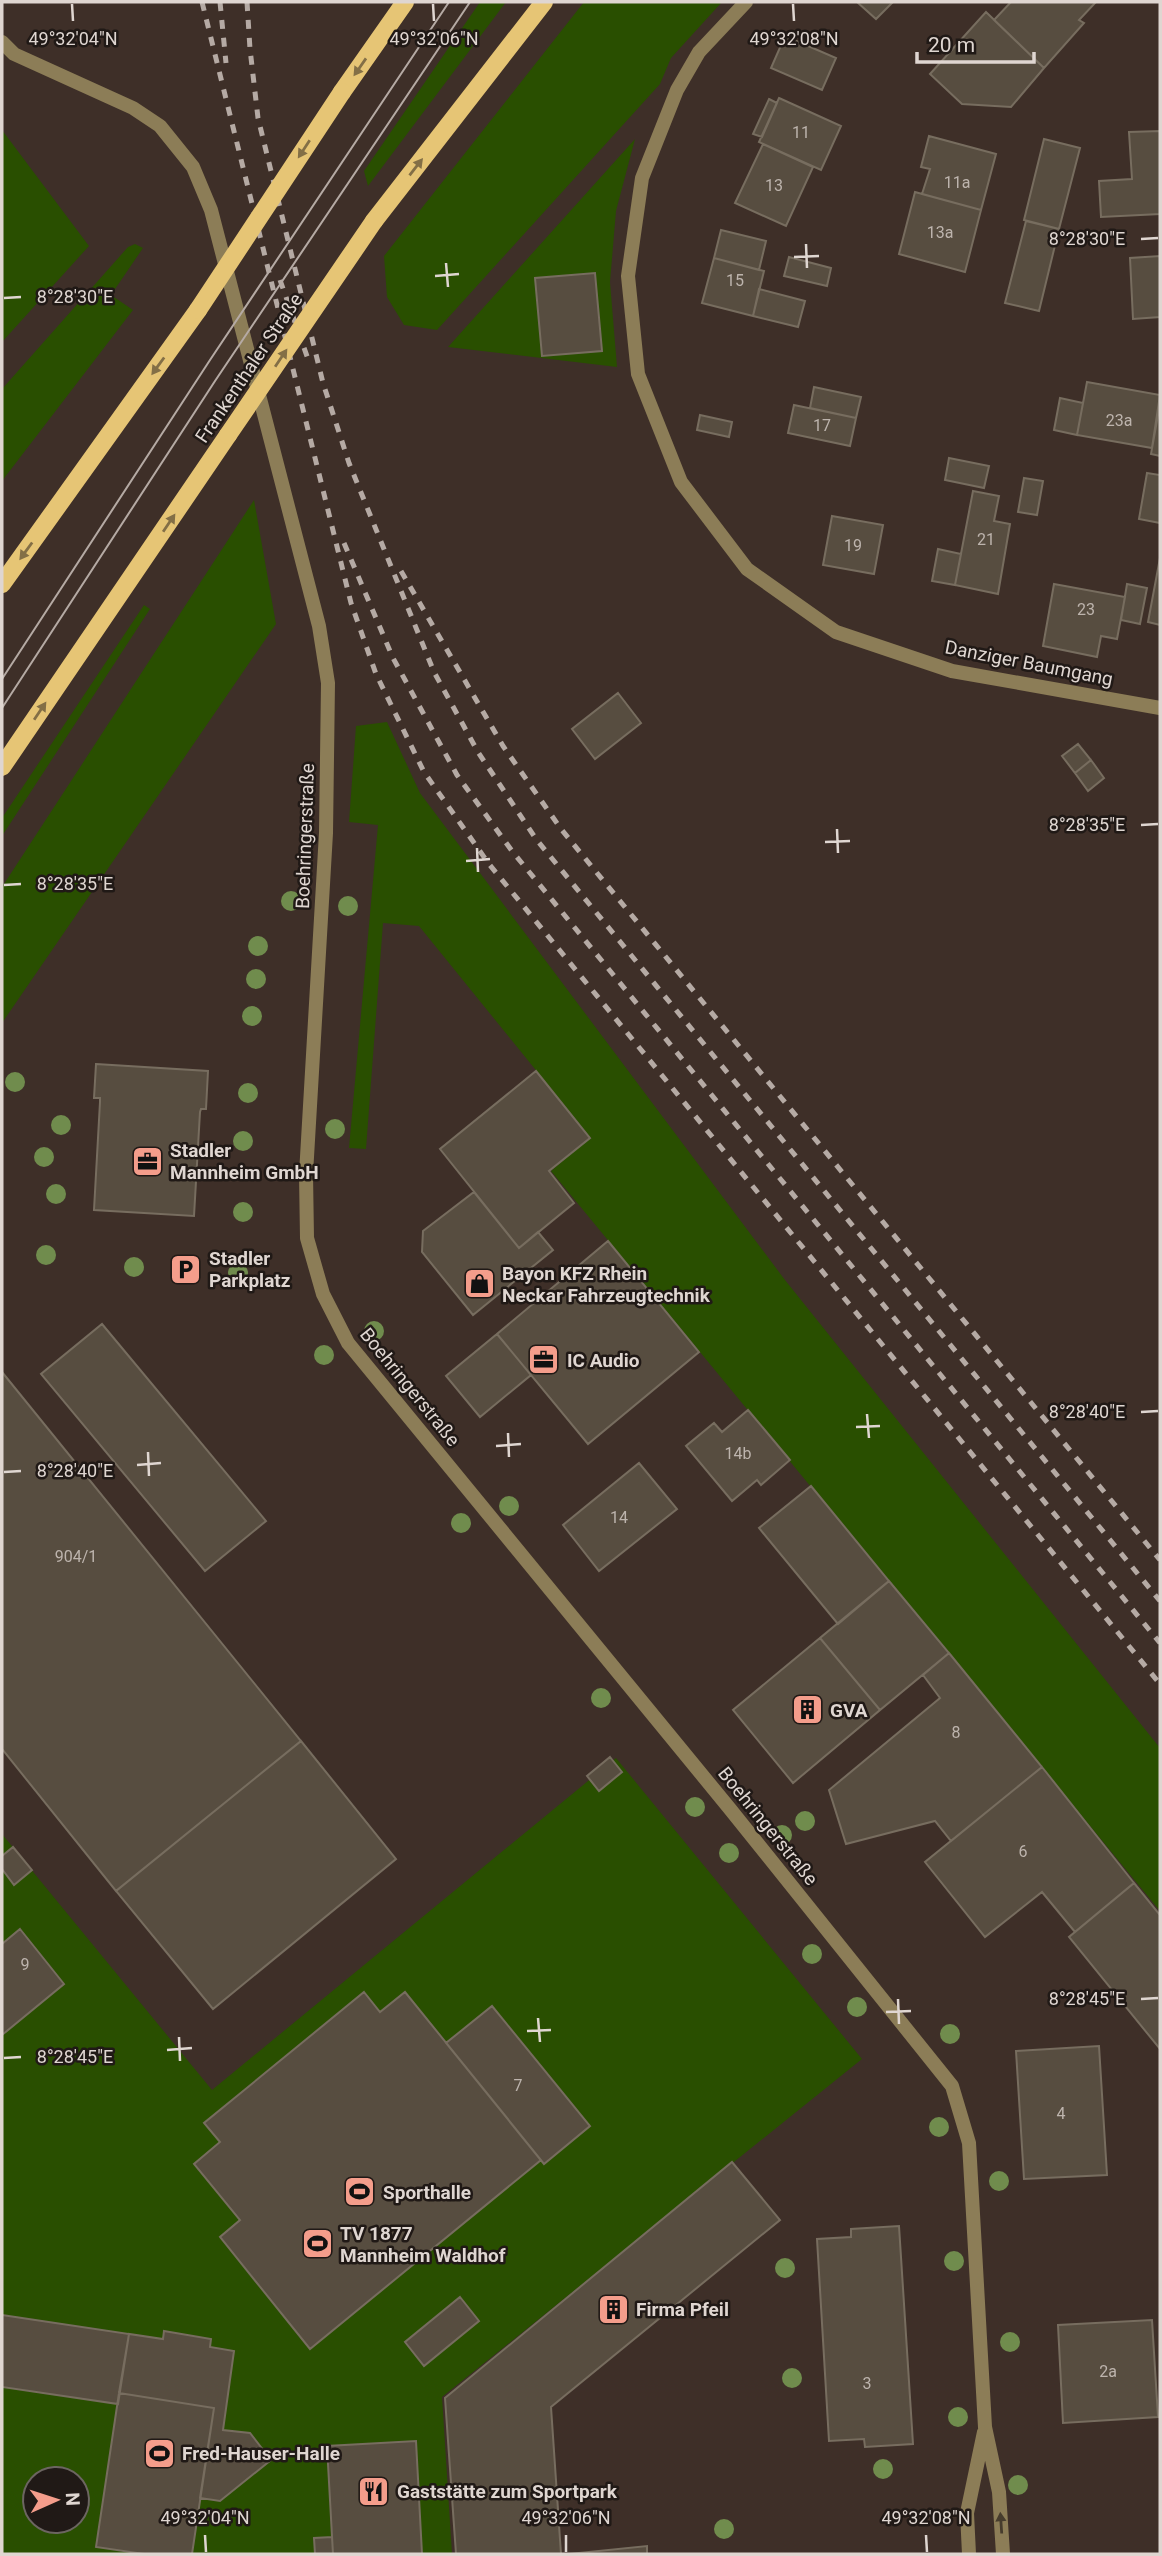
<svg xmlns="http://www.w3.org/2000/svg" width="1162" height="2556" viewBox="0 0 1162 2556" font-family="Roboto,sans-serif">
<rect width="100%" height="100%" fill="#3e2f28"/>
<path fill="#294f00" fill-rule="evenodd" d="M480,2H506L368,186L364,171Z
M584,2H722L671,58L660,84L437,330L404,325L387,297L384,256Z
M2,130L89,246L2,342Z
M635,139L616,211L610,282L617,367L448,347Z
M135,244L143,248L111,295L133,310L2,481V389L128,247Z
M254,500L276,624L2,1023V887Z
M144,605L150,609L2,836V818Z
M387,722L420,793L785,1280L1160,1748V1911L551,1171L590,1137L419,926L383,923L366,1149L349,1148L378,825L349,822L356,726Z
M616,1758L862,2059L442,2397L452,2554H2V1834L212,2090ZM35,2479H77V2521H35Z"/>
<path fill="#574d40" stroke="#776d5f" stroke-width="2" d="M857,2H893L876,19Z
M1011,2H1096L1079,20L1084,23L1044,68L994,20Z
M986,12L1044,68L1011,107L962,104L930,74Z
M785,36L836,58L822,90L771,68Z
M779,98L841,126L821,170L759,142Z
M769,99L777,103L762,137L753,134Z
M1160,131V214L1101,217L1099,181L1132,179L1129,132Z
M929,136L996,154L981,210L922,194L930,169L921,167Z
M1044,139L1080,148L1059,229L1024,220Z
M763,144L813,167L786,226L735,203Z
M915,192L981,210L965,272L899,254Z
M1026,221L1059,229L1039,311L1005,303Z
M721,230L766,241L759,270L714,258Z
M1160,256V317L1133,319L1130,258Z
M789,257L831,268L827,286L784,276Z
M714,258L764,271L753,316L702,303Z
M595,273L602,351L542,356L535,278Z
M759,289L805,301L798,327L753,316Z
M1087,382L1160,395L1152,448L1077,435Z
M814,387L861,397L856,418L810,408Z
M1060,398L1083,403L1077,435L1054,430Z
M1160,404V456L1151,454Z
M794,405L856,418L850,446L788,433Z
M700,415L732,422L729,437L697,430Z
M949,458L989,466L984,488L945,480Z
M1147,473L1160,475V523L1139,519Z
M1024,478L1043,481L1037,515L1018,512Z
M973,491L999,496L994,521L1010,524L998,594L955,585Z
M832,516L883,525L874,574L823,565Z
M938,549L961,554L955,585L932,581Z
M1160,558V625L1148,622Z
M1054,584L1125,597L1117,639L1101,636L1097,657L1043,646Z
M1127,584L1147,588L1140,624L1121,620Z
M618,693L641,723L595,759L572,729Z
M1078,744L1091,760L1075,773L1062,756Z
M1091,760L1104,778L1088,791L1075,773Z
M96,1064L208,1071L206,1109H201L200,1112L194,1216L94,1210L100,1102V1098H94Z
M536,1071L590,1138L549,1171L574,1203L519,1248L440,1149Z
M474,1192L519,1248L538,1232L553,1250L473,1315L422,1252L423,1231Z
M608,1241L699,1352L588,1444L497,1334Z
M102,1324L266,1521L205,1571L41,1374Z
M497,1334L531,1375L480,1417L446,1376Z
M2,1372L301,1741L116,1891L2,1749Z
M748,1410L790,1460L761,1485L757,1480L732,1501L686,1446L714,1423L722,1432Z
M639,1463L677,1509L599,1571L563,1525Z
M811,1486L889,1581L838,1624L759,1528Z
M889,1581L949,1653L880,1710L820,1638Z
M820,1638L880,1710L793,1783L733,1710Z
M949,1653L1042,1767L951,1841L935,1821L846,1844L829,1790L940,1698L923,1675Z
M301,1741L396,1859L213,2009L116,1891Z
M610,1757L622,1772L599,1791L587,1776Z
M1042,1767L1134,1883L1075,1932L1042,1892L985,1937L925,1862Z
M13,1847L32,1870L14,1885L2,1869V1856Z
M1134,1883L1160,1915V2049L1069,1937Z
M20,1929L64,1984L2,2035V1944Z
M364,1992L380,2012L405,1992L541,2160L310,2349L220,2237L240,2220L194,2164L220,2142L204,2123Z
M492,2006L590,2126L544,2164L446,2043Z
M1099,2046L1107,2175L1024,2179L1016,2051Z
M732,2162L780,2220L551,2407L561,2554H456L445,2398Z
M899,2226L913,2444L865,2447L864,2439L829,2441L817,2239L851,2237V2229Z
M460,2297L479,2321L424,2366L405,2342Z
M2,2315L129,2334L118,2404L2,2387Z
M1152,2320L1158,2417L1063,2423L1058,2325Z
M164,2331L211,2339L210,2347L234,2351L223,2430L250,2433L271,2460L220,2501L200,2498L214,2408L119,2393L129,2334L163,2339Z
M119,2393L214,2408L192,2554H144L96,2547Z
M416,2441L422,2554H333L327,2446Z
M332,2537L333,2554H315L314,2538Z
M647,2546V2554H569Z"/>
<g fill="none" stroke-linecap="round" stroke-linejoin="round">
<path stroke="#8c7d57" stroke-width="14" d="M746,2L699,52L677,90L642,178L628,276L638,374L681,482L747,569L836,632L952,671L1160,708
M2,42L14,54L133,108L160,126L193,167L211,210L319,626L328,683L326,833L306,1174L307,1238L323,1294L348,1343L730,1809L952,2086L969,2143L985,2427L999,2492L1003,2554
M969,2554L967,2513L984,2432"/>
<path stroke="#e6c575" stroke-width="18" d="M342,92L405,2
M374,221L544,2
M2,584L198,310
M2,767L228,435"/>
<path stroke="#b5aaa4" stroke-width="2" d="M2,679L210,360L449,2
M2,708L215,381L470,2"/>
<path stroke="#b5aaa4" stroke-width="5" stroke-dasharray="9 9" stroke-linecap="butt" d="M202,2L351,603L376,674L424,772L489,864L1160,1684
M220,2L226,63
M247,2L250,49L258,118L323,383L349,463L434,672L478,752L536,839L1160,1601
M280,280L308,359
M344,543L393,658L457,775L512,851L1160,1643
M401,571L503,746L561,829L1160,1560"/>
<path stroke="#e6c575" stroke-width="18" d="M198,310L342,92
M228,435L374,221"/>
</g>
<g fill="#708c4d">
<circle cx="291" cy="901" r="10"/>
<circle cx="348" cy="906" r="10"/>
<circle cx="258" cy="946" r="10"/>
<circle cx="256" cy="979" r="10"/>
<circle cx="252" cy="1016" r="10"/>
<circle cx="15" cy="1082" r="10"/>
<circle cx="248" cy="1093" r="10"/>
<circle cx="61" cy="1125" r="10"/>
<circle cx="335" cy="1129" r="10"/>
<circle cx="243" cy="1141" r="10"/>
<circle cx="44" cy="1157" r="10"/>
<circle cx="56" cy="1194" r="10"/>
<circle cx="243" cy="1212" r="10"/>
<circle cx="46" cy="1255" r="10"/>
<circle cx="134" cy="1267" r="10"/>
<circle cx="238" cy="1273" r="10"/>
<circle cx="374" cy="1331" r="10"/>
<circle cx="324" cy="1355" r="10"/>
<circle cx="509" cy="1506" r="10"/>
<circle cx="461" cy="1523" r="10"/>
<circle cx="601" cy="1698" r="10"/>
<circle cx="695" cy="1807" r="10"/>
<circle cx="805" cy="1821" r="10"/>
<circle cx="782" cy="1835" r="10"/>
<circle cx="729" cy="1853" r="10"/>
<circle cx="812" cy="1954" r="10"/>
<circle cx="857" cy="2007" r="10"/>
<circle cx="950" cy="2034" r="10"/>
<circle cx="939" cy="2127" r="10"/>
<circle cx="999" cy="2181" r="10"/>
<circle cx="954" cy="2261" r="10"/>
<circle cx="785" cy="2268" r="10"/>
<circle cx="1010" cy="2342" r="10"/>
<circle cx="792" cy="2378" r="10"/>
<circle cx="958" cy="2417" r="10"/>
<circle cx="883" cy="2469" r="10"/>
<circle cx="1018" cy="2485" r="10"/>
<circle cx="724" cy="2529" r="10"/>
</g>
<defs><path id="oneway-solid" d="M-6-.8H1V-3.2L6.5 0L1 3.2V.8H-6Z" transform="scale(1.75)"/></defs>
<g fill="#836f46">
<use href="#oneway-solid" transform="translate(360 67) rotate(125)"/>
<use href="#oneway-solid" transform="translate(304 149) rotate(123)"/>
<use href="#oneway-solid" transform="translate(416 167) rotate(-52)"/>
<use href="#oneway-solid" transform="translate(281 358) rotate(-56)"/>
<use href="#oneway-solid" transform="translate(158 366) rotate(126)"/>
<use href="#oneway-solid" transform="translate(169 523) rotate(-56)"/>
<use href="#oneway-solid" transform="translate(26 551) rotate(126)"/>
<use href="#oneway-solid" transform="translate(40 711) rotate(-56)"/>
</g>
<use fill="#463c2d" href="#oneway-solid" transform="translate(1001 2523) rotate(-94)"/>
<path fill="none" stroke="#dfd6d1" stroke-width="2.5" d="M72,4L73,21M433,4L434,21M793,4L794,21M1141,239L1158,238M806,244L807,268M794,257L819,256M446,263L448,287M435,276L459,274M4,298L21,297M1141,825L1158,824M837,829L838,853M825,842L850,841M477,848L478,872M466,861L490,859M4,885L21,884M1141,1412L1158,1411M867,1414L869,1438M856,1427L880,1426M508,1433L509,1457M496,1446L521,1444M148,1452L149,1476M137,1465L161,1463M4,1472L21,1471M898,1999L899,2024M1141,1999L1158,1998M886,2012L911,2011M538,2018L540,2042M527,2031L551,2030M179,2037L180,2061M167,2050L192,2048M4,2058L21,2057M205,2535L206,2552M566,2535V2552M926,2535L927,2552"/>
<defs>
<symbol id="office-square" viewBox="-11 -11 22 22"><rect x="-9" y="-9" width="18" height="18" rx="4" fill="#f49d8b" stroke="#201916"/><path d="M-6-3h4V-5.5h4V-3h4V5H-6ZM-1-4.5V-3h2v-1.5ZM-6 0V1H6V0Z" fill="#111"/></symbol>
<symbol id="parking-square" viewBox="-11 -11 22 22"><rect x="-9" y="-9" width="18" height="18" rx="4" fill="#f49d8b" stroke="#201916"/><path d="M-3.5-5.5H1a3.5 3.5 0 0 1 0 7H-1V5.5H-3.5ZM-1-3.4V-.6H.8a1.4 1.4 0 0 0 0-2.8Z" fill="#111"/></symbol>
<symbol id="shop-square" viewBox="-11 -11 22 22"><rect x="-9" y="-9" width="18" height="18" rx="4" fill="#f49d8b" stroke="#201916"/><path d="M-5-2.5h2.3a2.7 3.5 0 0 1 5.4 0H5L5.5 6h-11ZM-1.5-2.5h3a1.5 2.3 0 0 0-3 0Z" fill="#111"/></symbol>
<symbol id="building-square" viewBox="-11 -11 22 22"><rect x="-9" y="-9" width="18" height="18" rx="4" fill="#f49d8b" stroke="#201916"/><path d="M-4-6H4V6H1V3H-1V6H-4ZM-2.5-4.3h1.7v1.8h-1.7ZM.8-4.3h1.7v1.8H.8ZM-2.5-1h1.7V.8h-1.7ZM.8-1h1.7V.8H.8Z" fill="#111"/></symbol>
<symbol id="stadium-square" viewBox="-11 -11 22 22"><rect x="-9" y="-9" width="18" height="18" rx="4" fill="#f49d8b" stroke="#201916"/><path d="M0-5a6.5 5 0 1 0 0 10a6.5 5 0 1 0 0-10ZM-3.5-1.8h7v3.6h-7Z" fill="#111"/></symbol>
<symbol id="restaurant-square" viewBox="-11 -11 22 22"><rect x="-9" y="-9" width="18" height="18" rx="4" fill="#f49d8b" stroke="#201916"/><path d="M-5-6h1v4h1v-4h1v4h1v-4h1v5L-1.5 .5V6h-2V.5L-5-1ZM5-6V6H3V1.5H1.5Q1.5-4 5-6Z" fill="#111"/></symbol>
</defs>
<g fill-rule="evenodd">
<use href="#office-square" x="130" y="1144" width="35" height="35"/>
<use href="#parking-square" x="168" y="1252" width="35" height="35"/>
<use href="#shop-square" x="462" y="1266" width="35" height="35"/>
<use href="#office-square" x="526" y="1342" width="35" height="35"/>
<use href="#building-square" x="790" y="1692" width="35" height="35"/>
<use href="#stadium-square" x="342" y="2174" width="35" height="35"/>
<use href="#stadium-square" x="300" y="2226" width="35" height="35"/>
<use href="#building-square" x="596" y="2292" width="35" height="35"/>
<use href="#stadium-square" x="142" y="2436" width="35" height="35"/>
<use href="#restaurant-square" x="356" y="2474" width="35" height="35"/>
</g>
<g text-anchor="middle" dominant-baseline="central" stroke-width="5" stroke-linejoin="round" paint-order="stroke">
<g font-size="16" fill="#bdb4ad">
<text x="801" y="132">11</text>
<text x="957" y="182">11a</text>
<text x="774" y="185">13</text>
<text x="940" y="232">13a</text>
<text x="735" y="280">15</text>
<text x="1119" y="420">23a</text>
<text x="822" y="425">17</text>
<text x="986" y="539">21</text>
<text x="853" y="545">19</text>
<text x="1086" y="609">23</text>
<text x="738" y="1453">14b</text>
<text x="619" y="1517">14</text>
<text x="76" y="1556">904/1</text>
<text x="956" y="1732">8</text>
<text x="1023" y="1851">6</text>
<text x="25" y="1964">9</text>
<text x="518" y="2085">7</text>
<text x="1061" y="2113">4</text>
<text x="1108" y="2371">2a</text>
<text x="867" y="2383">3</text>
</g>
<g font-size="19" fill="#dfd6d1" stroke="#201916">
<text transform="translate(249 368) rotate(-56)">Frankenthaler Straße</text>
<text transform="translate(1029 663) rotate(11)">Danziger Baumgang</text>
<text transform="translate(305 836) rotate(-88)">Boehringerstraße</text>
<text transform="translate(410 1387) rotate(51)">Boehringerstraße</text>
<text transform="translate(768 1826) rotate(51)">Boehringerstraße</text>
</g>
<g font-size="19" font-weight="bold" fill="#dfd6d1" stroke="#201916" text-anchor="start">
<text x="170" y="1150">Stadler<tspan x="170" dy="22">Mannheim GmbH</tspan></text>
<text x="209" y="1258">Stadler<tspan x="209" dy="22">Parkplatz</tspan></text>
<text x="502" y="1273">Bayon KFZ Rhein<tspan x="502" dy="22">Neckar Fahrzeugtechnik</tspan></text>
<text x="567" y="1360">IC Audio</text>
<text x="830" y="1710">GVA</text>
<text x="383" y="2192">Sporthalle</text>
<text x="340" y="2233">TV 1877<tspan x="340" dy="22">Mannheim Waldhof</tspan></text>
<text x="636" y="2309">Firma Pfeil</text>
<text x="182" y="2453">Fred-Hauser-Halle</text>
<text x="397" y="2491">Gaststätte zum Sportpark</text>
</g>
</g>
<g font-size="18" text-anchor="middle" fill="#dfd6d1" stroke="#201916" stroke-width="5" stroke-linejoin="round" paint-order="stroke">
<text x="73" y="45">49°32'04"N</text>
<text x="434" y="45">49°32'06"N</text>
<text x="794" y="45">49°32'08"N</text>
<text x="1087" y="245">8°28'30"E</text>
<text x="75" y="303">8°28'30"E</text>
<text x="1087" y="831">8°28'35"E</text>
<text x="75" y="890">8°28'35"E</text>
<text x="1087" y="1418">8°28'40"E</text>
<text x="75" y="1477">8°28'40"E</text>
<text x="1087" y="2005">8°28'45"E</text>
<text x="75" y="2063">8°28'45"E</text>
<text x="205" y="2524">49°32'04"N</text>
<text x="566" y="2524">49°32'06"N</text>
<text x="926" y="2524">49°32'08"N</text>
</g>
<rect width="1162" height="2556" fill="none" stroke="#dfd6d1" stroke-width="7"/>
<g transform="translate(56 2500) rotate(87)"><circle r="33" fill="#201916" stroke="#6c6561" stroke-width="2"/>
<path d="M0-5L12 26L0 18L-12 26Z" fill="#f49d8b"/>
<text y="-10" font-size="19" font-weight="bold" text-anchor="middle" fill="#dfd6d1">N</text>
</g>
<path d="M917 52v10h117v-10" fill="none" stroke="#dfd6d1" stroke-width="3.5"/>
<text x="928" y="52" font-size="21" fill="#dfd6d1" stroke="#201916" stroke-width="5" paint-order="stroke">20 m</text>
</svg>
